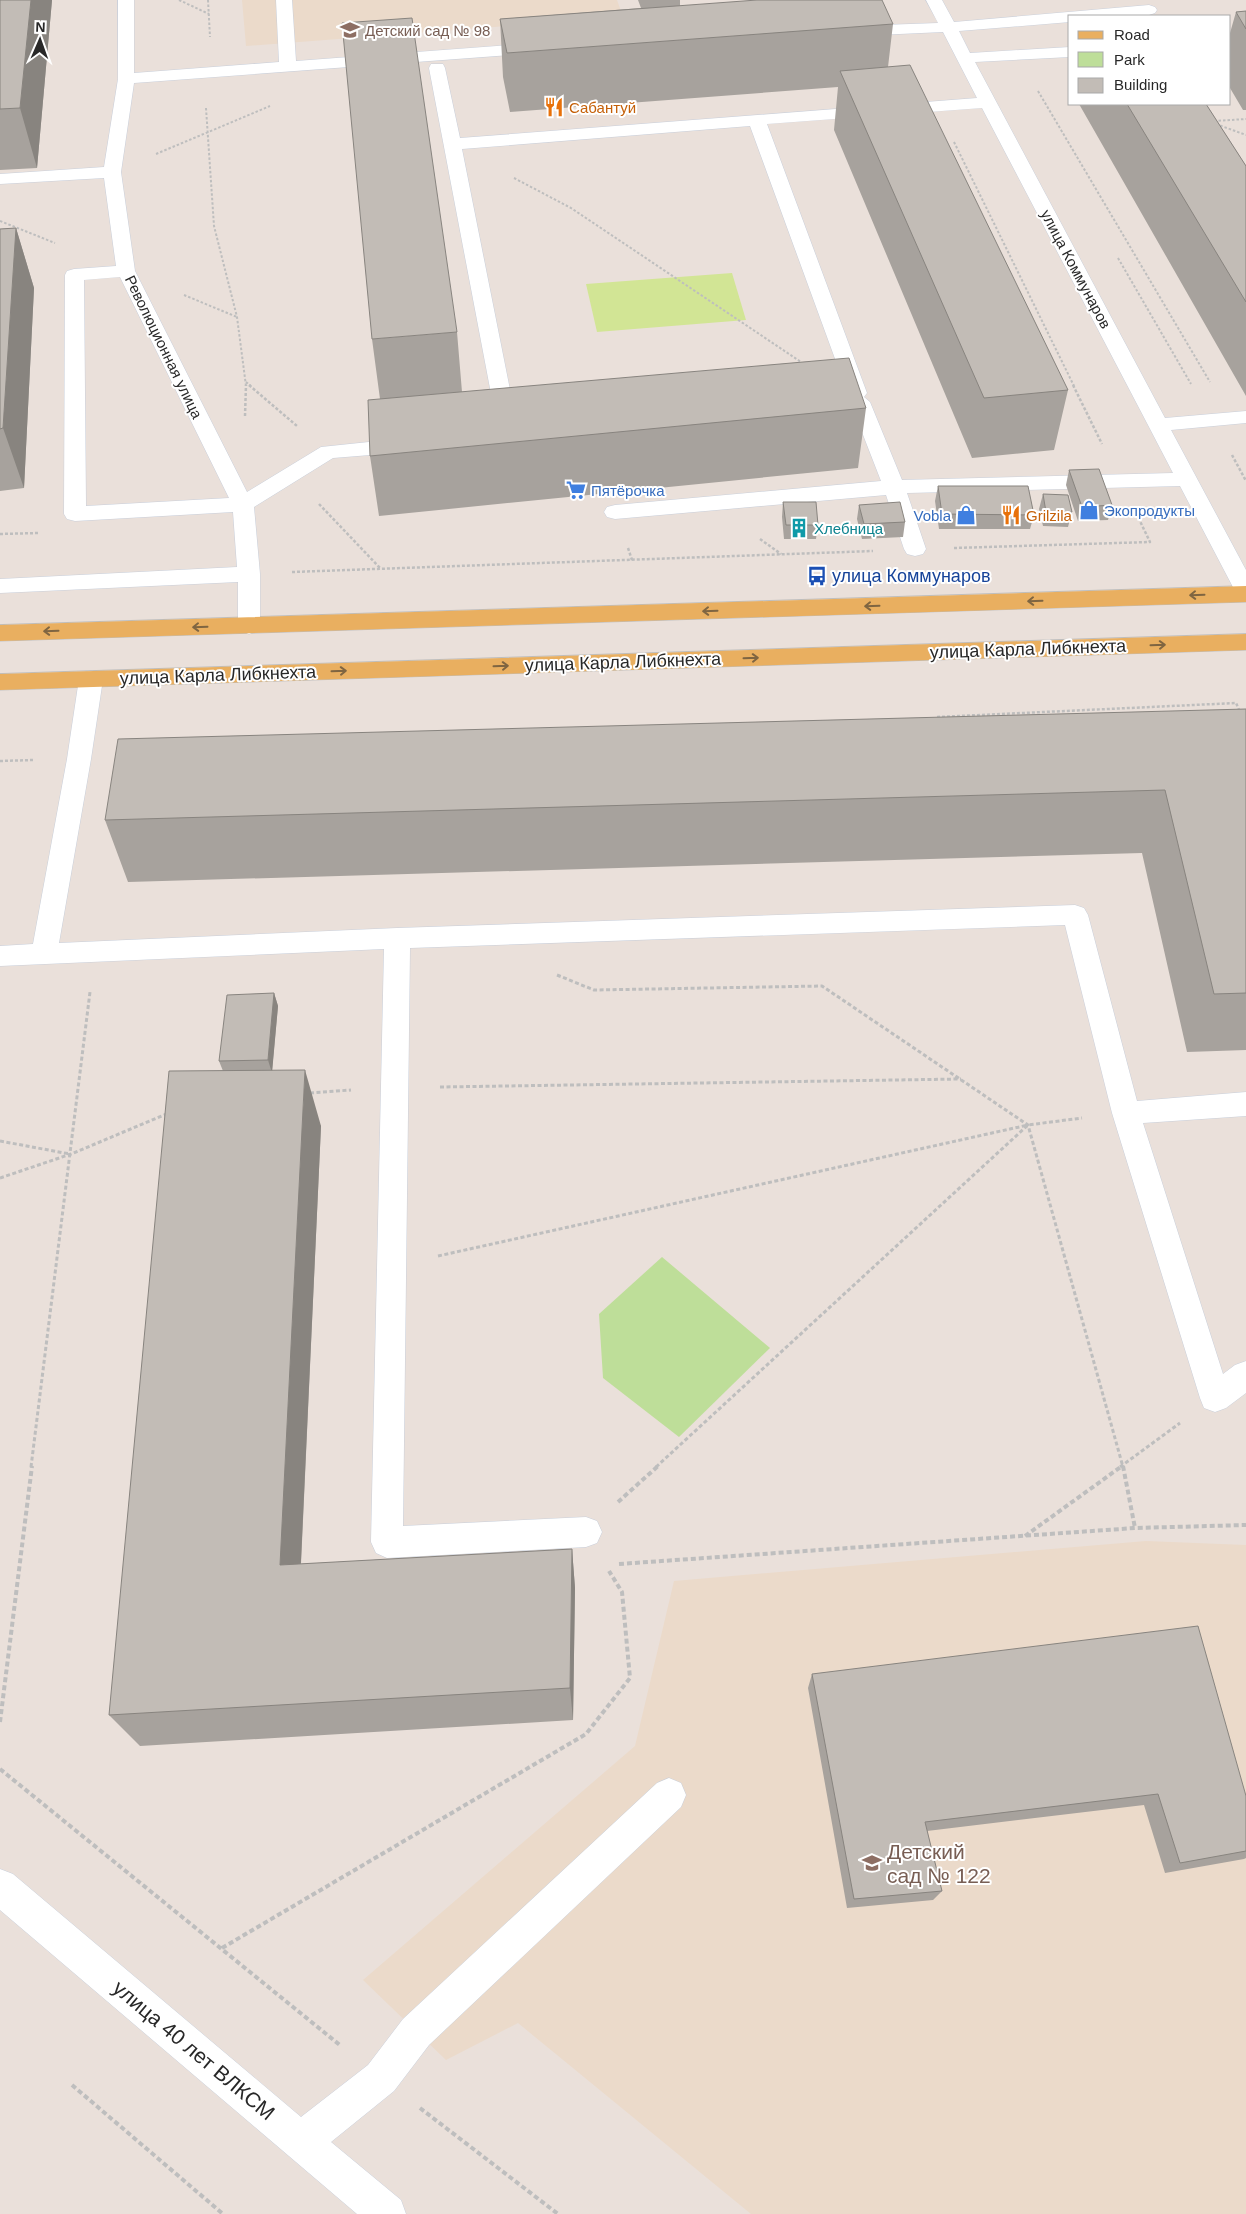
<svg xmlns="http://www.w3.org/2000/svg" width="1246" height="2214" viewBox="0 0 1246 2214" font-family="Arial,sans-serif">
<rect width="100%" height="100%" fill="#eae0da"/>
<path fill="#ebdaca" d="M242,0H617L623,17L246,46Z
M1146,1541L1246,1545V2214H751L518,2023L446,2060L363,1980L635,1746L674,1581Z"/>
<path fill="#bede99" d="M662,1257L770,1348L679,1437L603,1378L599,1314Z"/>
<path fill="#d2e595" d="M732,273L746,320L597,332L586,284Z"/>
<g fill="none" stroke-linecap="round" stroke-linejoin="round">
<defs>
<path id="minor" d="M118,0H134V73L279,62L276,0H292L296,61L538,43L544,44L546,48L544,52L538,53L134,83L121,172L135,271L247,492L321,447L407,438L414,440L417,445L414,450L407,452L333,458L254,507L260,574V626L257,631L249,634L241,631L238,626V582L0,593V579L237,567L233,512L75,521L67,519L64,514L65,275L67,271L74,269L116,266L104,178L0,184V174L104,167L118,79ZM120,277L229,498L86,506L84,280Z
M926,0H942L954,22L1149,5L1155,7L1157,10L1155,13L1149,15L1070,16V22L959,31L970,53L1070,47V57L975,62L1165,418L1246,411V423L1171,430L1246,570V599L1238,596L1235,591L1180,486L907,493L926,549L923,554L915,556L907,554L904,549L886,495L615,519L607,517L604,512L607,507L615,505L881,481L853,409L836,410L829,408L826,404L829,400L849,397L750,126L462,149L517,425L514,430L507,431L500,430L497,425L429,68L431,64H443L445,68L460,138L977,98L943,32L855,36L849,34L847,31L849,28L855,26L938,23ZM982,108L1148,425L1173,473L902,480L870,402L864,397L867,393L767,124Z
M91,671L99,673L103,679L91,759L59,943L397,928L1075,905L1084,908L1088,915L1137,1101L1246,1092V1116L1143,1123L1223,1374L1235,1365L1246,1361V1393L1226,1408L1215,1412L1204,1408L1200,1398L1112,1113L1065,925L410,948L403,1526L586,1517L597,1521L602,1532L597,1543L586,1547L387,1558L376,1553L371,1542L384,949L0,966V946L33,944L67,759L79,679L83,673Z
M669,1778L681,1783L686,1795L681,1807L429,2045L394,2091L331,2142L401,2200L406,2214H357L0,1910V1869L13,1874L301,2117L368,2065L403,2019L657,1783Z"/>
<path id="major" d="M1246,586V602L0,641V625Z
M1246,634V650L0,690V674Z"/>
</defs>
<use href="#minor" stroke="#c9cfda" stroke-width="1"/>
<use href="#major" stroke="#bebebe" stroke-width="1"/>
<path stroke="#bebebe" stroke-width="2" stroke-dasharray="2.5 2" stroke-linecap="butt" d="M179,0L209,14
M208,0L210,37
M1038,91L1210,382
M206,108L214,226L237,317L246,386
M1214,121L1246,119
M1216,124L1246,135
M954,142L1074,386
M156,154L270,106
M514,178L571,208L801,362
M0,221L55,243
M1118,258L1191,384
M184,295L237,317
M246,382L251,386"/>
<path stroke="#bebebe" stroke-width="2.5" stroke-dasharray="3 2" stroke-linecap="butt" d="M249,385L297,426
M1073,385L1102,444
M245,416L246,385
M1232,455L1246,481
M319,504L381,569
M0,534L39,533
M760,539L781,554
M628,548L632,560
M954,548L1150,542L1139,519
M292,572L873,551
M937,717L1236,703L1240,712
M0,761L34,760"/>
<path stroke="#bebebe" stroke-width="3" stroke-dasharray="4 2.5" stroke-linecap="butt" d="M557,975L594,990L822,986L1028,1125L1123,1467
M440,1087L961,1079
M310,1093L351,1090
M0,1141L70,1154
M0,1178L71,1154L169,1113
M438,1256L1028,1125
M31,1467L90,992
M656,1467L1028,1125L1082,1118
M1120,1467L1180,1423"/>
<path stroke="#bebebe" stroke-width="4" stroke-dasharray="5 3" stroke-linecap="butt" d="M1123,1466L1135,1528
M618,1502L658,1466
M1025,1536L1122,1466
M619,1564L1135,1528L1246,1525
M0,1722L32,1466
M0,1769L341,2046
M222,1948L586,1734L630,1678L622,1592L609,1571
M72,2085L223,2214
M420,2108L558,2214"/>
<use href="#minor" fill="#fff" fill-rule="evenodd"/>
<use href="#major" fill="#e9af60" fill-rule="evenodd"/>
</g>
<path fill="#a7a29d" d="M0,0H52L37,168L0,170Z
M638,0H680V6L893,24L888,67L1068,390L1054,450L972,458L834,130L838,87L510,112L503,77L500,19L641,8Z
M1246,11V110H1243L1230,88V33L1236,12Z
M1079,104H1206L1246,166V396Z
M16,228L34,288L24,488L0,491V229Z
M457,332L462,392L866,408L858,468L379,516L370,456L380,399L372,339Z
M1069,470L1112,505L1108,520L1078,521L1066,485Z
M938,486L1034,515L1030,529H939L935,501Z
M1043,494L1072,512L1068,527L1043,526L1039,509Z
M783,502L818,525L816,539H784L782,517Z
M859,505L905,522L903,537L862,539L857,519Z
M1246,709V1050L1187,1052L1142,853L128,882L105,820Z
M274,993L278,1006L272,1070L321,1126L301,1564L572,1549L575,1588L573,1720L140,1746L109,1715L223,1071L219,1061Z
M812,1674L1246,1796V1858L1244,1859L1165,1873L1144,1805L927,1831L942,1891L933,1900L847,1908L808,1688Z"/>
<path fill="#88847f" d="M31,0H52L37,168L20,108Z
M16,228L34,288L24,488L3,428Z
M274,993L278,1006L272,1073L268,1060Z
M305,1070L321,1126L299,1603L280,1565Z
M572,1549L575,1588L573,1720L570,1688Z"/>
<path fill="#c2bcb6" stroke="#88847f" d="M0,0H31L20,108L0,109Z
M757,0H882L893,24L507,53L500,19Z
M1246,11V29L1236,12Z
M412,18L457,332L372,339L342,23Z
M910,65L1068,390L984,398L840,71Z
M1127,104H1206L1246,166V302Z
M16,228L3,428L0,429V229Z
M849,358L866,408L370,456L368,400Z
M1099,469L1112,505L1082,507L1069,470Z
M938,486H1028L1034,515L942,514Z
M1043,494L1068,495L1072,512H1046Z
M783,502H816L818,525H786Z
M900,502L905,522L864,524L859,505Z
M1246,709V993L1214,994L1165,790L105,820L118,739Z
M274,993L268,1060L219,1061L227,995Z
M305,1070L280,1565L572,1549L570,1688L109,1715L169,1071Z
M1198,1626L1246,1796V1851L1180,1863L1158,1794L925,1822L942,1891L854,1899L812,1674Z"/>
<defs><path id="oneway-shaft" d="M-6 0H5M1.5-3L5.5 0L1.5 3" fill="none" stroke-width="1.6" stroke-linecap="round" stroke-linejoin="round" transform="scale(1.25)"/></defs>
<g stroke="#7f6541">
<use href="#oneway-shaft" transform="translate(1197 595) rotate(178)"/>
<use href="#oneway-shaft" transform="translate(1035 601) rotate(178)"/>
<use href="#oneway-shaft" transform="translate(872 606) rotate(178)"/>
<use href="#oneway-shaft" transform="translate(710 611) rotate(178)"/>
<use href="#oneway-shaft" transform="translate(200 627) rotate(178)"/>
<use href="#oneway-shaft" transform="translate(51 631) rotate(178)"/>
<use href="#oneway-shaft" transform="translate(1158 645) rotate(-2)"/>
<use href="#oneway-shaft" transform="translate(751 658) rotate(-2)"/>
<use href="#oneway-shaft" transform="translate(501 666) rotate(-2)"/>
<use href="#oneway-shaft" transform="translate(339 671) rotate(-2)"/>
</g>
<defs>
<symbol id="school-bare" viewBox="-9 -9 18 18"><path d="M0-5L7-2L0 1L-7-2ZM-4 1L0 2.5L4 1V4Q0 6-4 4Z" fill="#8d6e63" stroke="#fff" stroke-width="2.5" paint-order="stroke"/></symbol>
<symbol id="restaurant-bare" viewBox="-9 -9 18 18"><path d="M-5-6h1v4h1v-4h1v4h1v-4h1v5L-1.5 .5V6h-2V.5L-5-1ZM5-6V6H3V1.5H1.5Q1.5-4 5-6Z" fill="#e8710a" stroke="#fff" stroke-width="2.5" paint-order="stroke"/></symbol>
<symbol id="supermarket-bare" viewBox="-9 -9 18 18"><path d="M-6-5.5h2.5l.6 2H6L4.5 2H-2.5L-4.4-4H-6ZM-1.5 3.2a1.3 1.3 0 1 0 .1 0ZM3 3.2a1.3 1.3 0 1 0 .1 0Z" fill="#3f7fe0" stroke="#fff" stroke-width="2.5" paint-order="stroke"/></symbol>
<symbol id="shop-bare" viewBox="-9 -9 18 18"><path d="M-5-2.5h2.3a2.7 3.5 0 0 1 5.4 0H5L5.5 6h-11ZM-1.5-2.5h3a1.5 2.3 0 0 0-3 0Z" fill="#3f7fe0" stroke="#fff" stroke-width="2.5" paint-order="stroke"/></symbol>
<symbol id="building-bare" viewBox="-9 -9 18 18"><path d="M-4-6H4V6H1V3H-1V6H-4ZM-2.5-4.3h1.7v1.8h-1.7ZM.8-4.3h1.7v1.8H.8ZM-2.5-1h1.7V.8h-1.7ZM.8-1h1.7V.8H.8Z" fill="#0f9aa8" stroke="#fff" stroke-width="2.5" paint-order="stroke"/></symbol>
<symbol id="bus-bare" viewBox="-9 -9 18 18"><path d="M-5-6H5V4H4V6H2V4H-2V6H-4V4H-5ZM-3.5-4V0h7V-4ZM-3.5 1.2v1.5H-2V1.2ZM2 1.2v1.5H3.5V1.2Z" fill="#1a4fb4" stroke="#fff" stroke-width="2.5" paint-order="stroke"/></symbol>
</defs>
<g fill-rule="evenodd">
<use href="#school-bare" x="336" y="16" width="28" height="28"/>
<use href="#restaurant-bare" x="540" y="93" width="28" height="28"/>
<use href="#supermarket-bare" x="562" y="476" width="28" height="28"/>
<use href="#shop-bare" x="1075" y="496" width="28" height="28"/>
<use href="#shop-bare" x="952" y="501" width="28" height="28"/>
<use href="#restaurant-bare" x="997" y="501" width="28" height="28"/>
<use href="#building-bare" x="785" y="514" width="28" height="28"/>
<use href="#bus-bare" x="803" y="562" width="28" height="28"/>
<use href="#school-bare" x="858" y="1849" width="28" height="28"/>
</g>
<g text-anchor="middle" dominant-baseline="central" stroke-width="4" stroke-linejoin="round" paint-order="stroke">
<g font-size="15" fill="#785e54" stroke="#fff" text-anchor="start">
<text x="365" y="30">Детский сад № 98</text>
</g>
<g font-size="15" fill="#c56008" stroke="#fff" text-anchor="start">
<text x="569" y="107">Сабантуй</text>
<text x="1026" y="515">Grilzila</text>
</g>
<g font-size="15" fill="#282828" stroke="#fff">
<text transform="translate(1076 269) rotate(62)">улица Коммунаров</text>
<text transform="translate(164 347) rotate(64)">Революционная улица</text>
</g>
<g font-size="15" fill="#366cbe" stroke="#fff" text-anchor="start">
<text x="591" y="490">Пятёрочка</text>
<text x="1104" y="510">Экопродукты</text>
<text x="951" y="515" text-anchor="end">Vobla</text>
</g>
<g font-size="15" fill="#0d838f" stroke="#fff" text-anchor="start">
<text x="814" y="528">Хлебница</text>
</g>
<g font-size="18" fill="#164399" stroke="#fff" text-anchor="start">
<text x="832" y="576">улица Коммунаров</text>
</g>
<g font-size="18" fill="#282828" stroke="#fff">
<text transform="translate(1028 649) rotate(-2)">улица Карла Либкнехта</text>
<text transform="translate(623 662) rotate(-2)">улица Карла Либкнехта</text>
<text transform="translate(218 675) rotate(-2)">улица Карла Либкнехта</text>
</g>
<g font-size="21" fill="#785e54" stroke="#fff" text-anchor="start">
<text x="887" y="1851">Детский<tspan x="887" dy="24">сад № 122</tspan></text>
</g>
<g font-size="21" fill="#282828" stroke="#fff">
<text transform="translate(194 2050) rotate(40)">улица 40 лет ВЛКСМ</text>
</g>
</g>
<rect x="1068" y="15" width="162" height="90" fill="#ffffff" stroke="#a9a9a9"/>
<rect x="1078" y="31" width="25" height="8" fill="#e9af60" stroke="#a9a9a9"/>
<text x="1114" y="40" font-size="15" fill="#282828">Road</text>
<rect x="1078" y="52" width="25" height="15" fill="#bede99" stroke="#a9a9a9"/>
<text x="1114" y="65" font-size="15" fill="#282828">Park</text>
<rect x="1078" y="78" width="25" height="15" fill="#c2bcb6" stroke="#a9a9a9"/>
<text x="1114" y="90" font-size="15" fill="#282828">Building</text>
<g transform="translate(40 40) rotate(2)" stroke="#ffffff" stroke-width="4" paint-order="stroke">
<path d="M0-4L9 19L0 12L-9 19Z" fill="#282828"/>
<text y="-8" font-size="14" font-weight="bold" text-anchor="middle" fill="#282828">N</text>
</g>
</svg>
